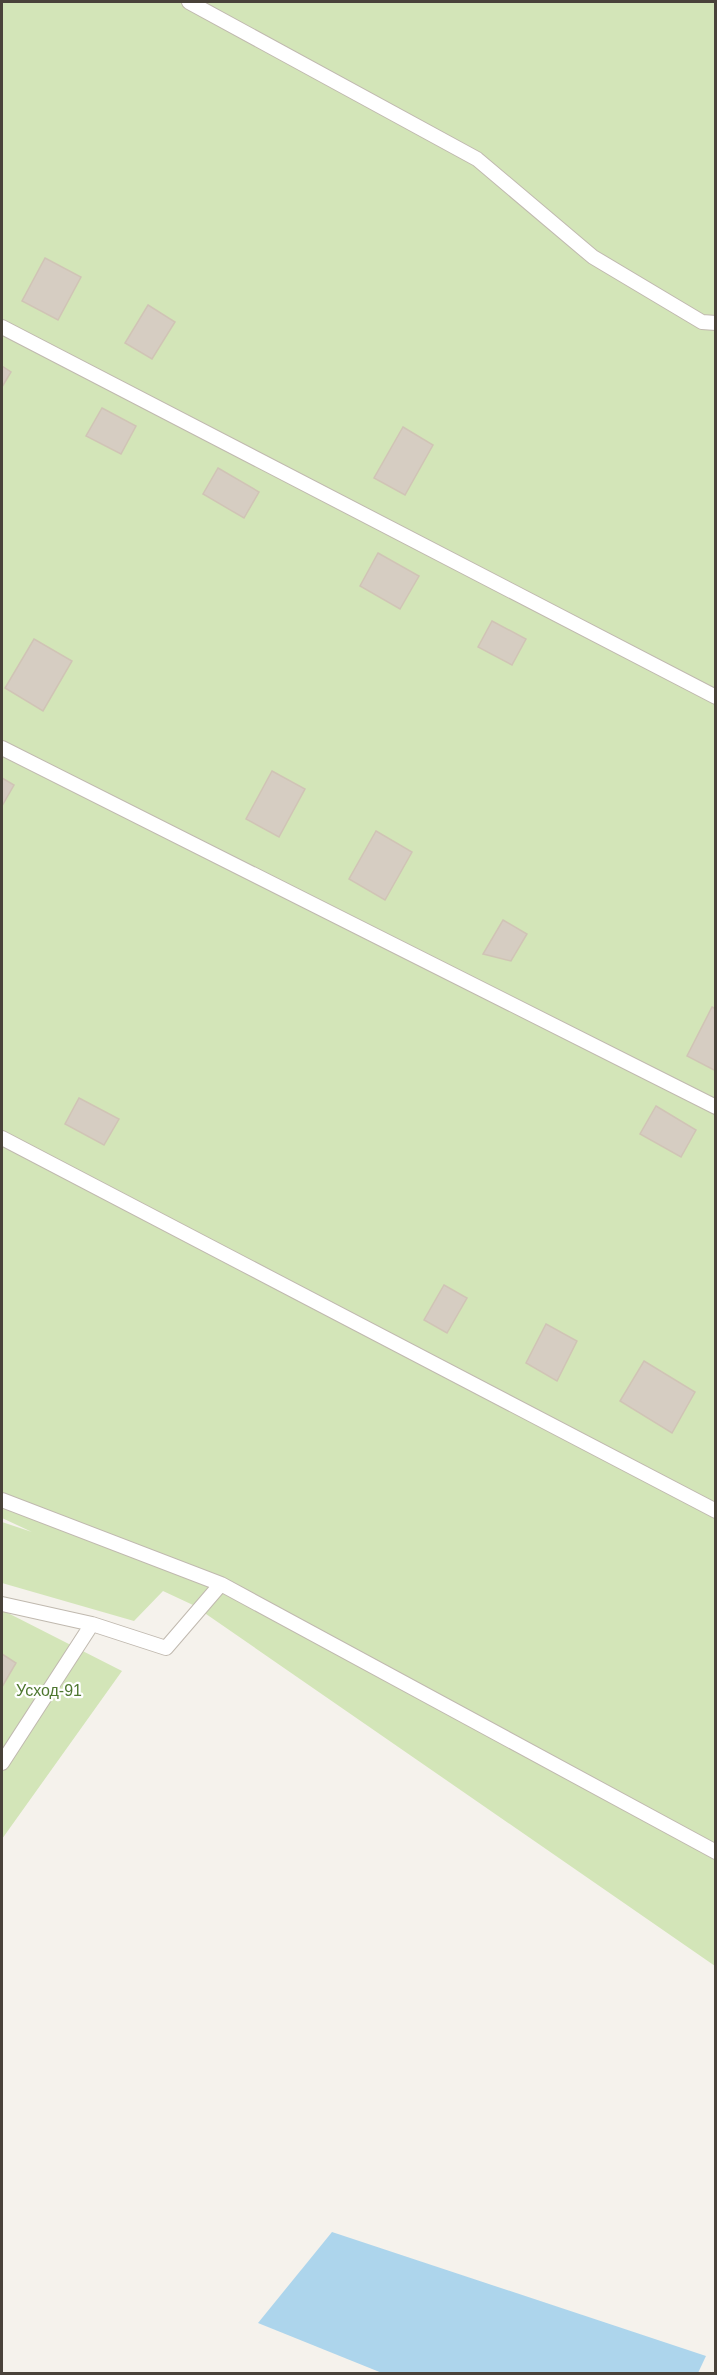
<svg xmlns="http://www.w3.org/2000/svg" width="717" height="2375" viewBox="0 0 717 2375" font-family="Arial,sans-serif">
<rect width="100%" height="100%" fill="#f5f2ec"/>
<path fill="#d3e5b8" d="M2,2H715V1966L193,1605L163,1591L134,1621L2,1583V1522L32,1532L2,1518Z
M2,1610L122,1671L2,1839Z"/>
<path fill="#add5ec" d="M332,2232L706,2356L698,2373H382L258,2323Z"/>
<path fill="#d6cdc2" stroke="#d0c4b5" stroke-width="1.5" d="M45,258L81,277L58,320L22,301Z
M148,305L175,322L152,359L125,343Z
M2,366L11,372L2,387Z
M102,408L136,426L121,454L86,436Z
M403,427L433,445L405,495L374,478Z
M218,468L259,492L244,518L203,494Z
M378,553L419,576L400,609L360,586Z
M492,621L526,639L512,665L478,647Z
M34,639L72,661L43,711L5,688Z
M272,771L305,789L279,837L246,819Z
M2,778L14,785L2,806Z
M376,831L412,852L385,900L349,879Z
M503,920L527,934L511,961L483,954Z
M712,1007L716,1009V1071L687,1056Z
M79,1098L119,1119L104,1145L65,1124Z
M656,1106L696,1130L681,1157L640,1134Z
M444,1285L467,1298L447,1333L424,1320Z
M546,1324L577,1341L557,1381L526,1363Z
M644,1361L695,1392L672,1433L620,1401Z
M2,1654L16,1663L2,1687Z"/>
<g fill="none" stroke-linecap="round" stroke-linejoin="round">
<defs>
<path id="lane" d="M189,2L477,159L593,257L702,322L716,323
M2,327L716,697
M2,748L716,1107
M2,1138L716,1511
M2,1500L221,1584L716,1852
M2,1604L92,1624L2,1763
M92,1624L166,1648L221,1584"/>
</defs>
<use href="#lane" stroke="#c0b9af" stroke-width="16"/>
<use href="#lane" stroke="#fff" stroke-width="14"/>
</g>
<g text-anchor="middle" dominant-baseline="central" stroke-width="4.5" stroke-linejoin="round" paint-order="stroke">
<g font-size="16" fill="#4e7730" stroke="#fff">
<text x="49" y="1690">Усход-91</text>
</g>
</g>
<rect width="717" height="2375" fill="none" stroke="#49423a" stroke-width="6"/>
</svg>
